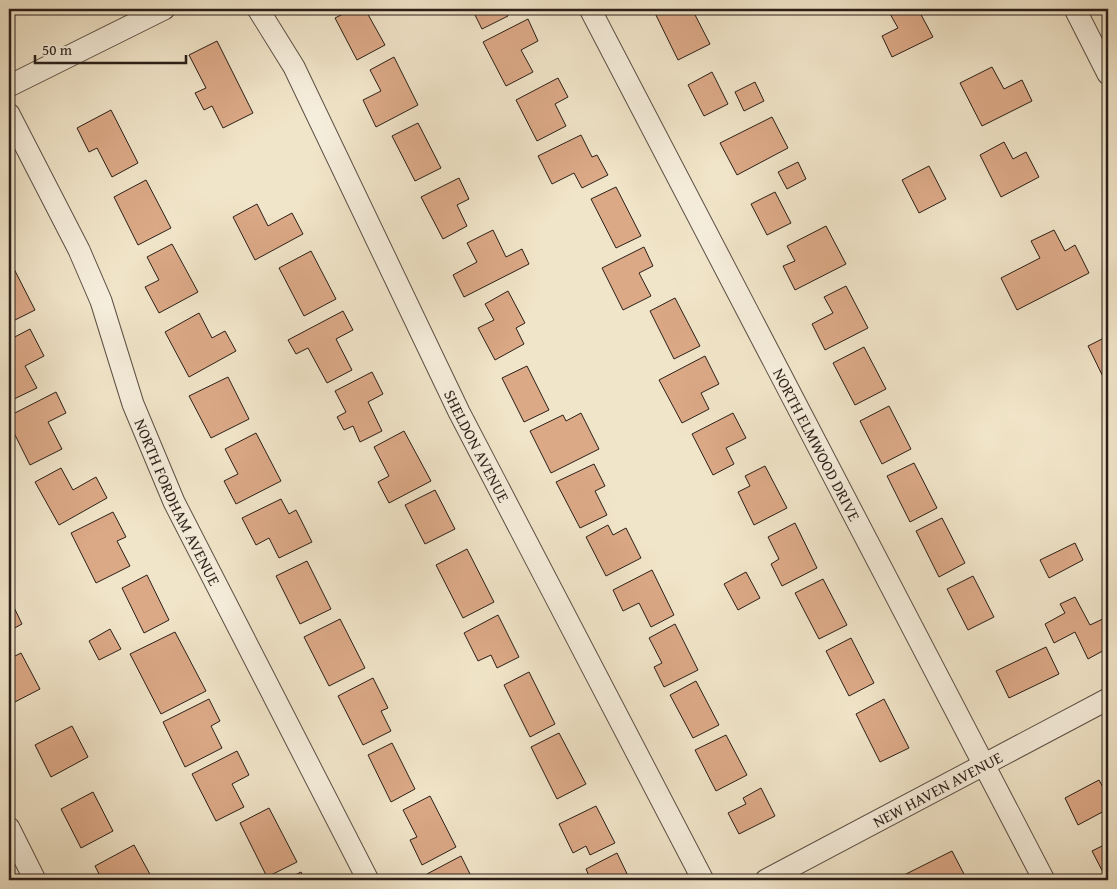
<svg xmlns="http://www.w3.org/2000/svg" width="1117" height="889" viewBox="0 0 1117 889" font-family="'Gentium Book Plus',serif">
<rect width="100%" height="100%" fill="#f1e5c9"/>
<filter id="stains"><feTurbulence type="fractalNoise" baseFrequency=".004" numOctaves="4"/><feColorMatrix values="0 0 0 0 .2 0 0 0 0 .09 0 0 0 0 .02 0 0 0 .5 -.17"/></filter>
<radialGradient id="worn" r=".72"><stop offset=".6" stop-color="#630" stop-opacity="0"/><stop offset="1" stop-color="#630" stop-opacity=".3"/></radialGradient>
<path fill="#dca987" stroke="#2a1f19" d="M353,9H365L385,45L357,60L335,18Z
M472,9H505L508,16L482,29Z
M653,9H692L710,44L678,60Z
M895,9H918L933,37L892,57L882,36L898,28L889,12Z
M528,19L538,41L521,50L533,72L506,86L483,42Z
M217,41L253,113L223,128L212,106L204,110L195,93L206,88L189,55Z
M394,57L418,105L376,127L363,100L381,91L370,70Z
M992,67L1004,89L1022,80L1032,101L982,126L960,83Z
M712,72L728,104L704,116L688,85Z
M558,78L568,97L555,104L566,126L537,141L516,100Z
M755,82L764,101L744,111L735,92Z
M111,110L138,163L112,177L97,148L89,152L77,128Z
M772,117L788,148L737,175L720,143Z
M418,123L441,168L415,181L392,136Z
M581,135L592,157L597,155L608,175L582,188L574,173L552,184L538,156Z
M1004,142L1013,159L1026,152L1039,177L1001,197L980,155Z
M798,162L806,179L787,189L778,172Z
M929,166L946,199L919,213L902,180Z
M459,178L469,199L457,205L467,226L443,239L421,197Z
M146,180L171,228L138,245L114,197Z
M616,187L641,236L616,248L591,199Z
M775,192L791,223L767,235L751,204Z
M257,204L268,226L292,213L303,234L255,260L233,217Z
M826,226L846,264L795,290L783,266L795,261L787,246Z
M493,230L506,257L522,249L529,264L464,297L453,275L477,262L467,243Z
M1054,230L1065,251L1075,245L1089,273L1017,310L1001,278L1040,258L1031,241Z
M172,244L198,292L159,313L145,287L159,280L147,257Z
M644,247L653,266L639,273L651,296L623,310L602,268Z
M311,251L336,299L304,316L279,268Z
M12,265L35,310L9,323V266Z
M846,286L868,328L825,350L812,324L833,313L824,297Z
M508,291L525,323L516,328L524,344L495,360L478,328L494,320L485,304Z
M675,298L700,346L674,359L650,311Z
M343,311L353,330L336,339L352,370L327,383L308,348L296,354L288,340Z
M199,313L212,338L225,331L236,351L189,377L165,332Z
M30,329L44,356L25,366L37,388L14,399L9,389V340Z
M1108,336V387L1088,346Z
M864,347L886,389L855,405L833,363Z
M705,356L719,384L701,393L709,409L682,423L659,380Z
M527,366L549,410L524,422L502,378Z
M372,372L383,394L368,402L382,431L360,442L353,426L344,430L337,417L346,412L335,391Z
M228,377L249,419L211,438L189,396Z
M56,392L66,413L48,422L62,449L30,465L9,423V416Z
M889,406L911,449L882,464L860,421Z
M581,413L599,449L551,473L530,431L563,415L566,421Z
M733,413L746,438L726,448L734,464L713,475L692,434Z
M404,431L431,481L389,503L378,482L389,476L374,447Z
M256,433L281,481L236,504L224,481L238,474L225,449Z
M914,463L937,508L910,522L887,476Z
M594,464L605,486L595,491L607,515L580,528L556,482Z
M765,466L787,508L754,525L738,492L750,486L745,476Z
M61,468L73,490L96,477L107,498L59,525L35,482Z
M435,490L455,529L425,544L405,505Z
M281,499L289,514L296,510L312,542L279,558L269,538L256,545L242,518Z
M113,512L126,537L117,541L130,566L96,583L71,533Z
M942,518L965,563L939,577L916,531Z
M795,523L817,568L782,586L771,564L779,559L768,537Z
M608,525L613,535L626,528L641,558L606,576L586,537Z
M1075,543L1083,560L1049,578L1040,560Z
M467,549L494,602L463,618L436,565Z
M307,561L331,609L300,624L276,576Z
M652,570L674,615L651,627L639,603L623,611L613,590Z
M746,572L760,598L738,610L724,584Z
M147,575L169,620L144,633L122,588Z
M973,576L994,617L968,630L947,589Z
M823,579L847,625L819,639L795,593Z
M9,597L22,624L9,631Z
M1075,597L1090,625L1107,617L1108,619V648L1088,659L1075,632L1054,643L1045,624L1065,613L1060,604Z
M498,615L519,657L497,668L491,655L478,661L464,633Z
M340,619L365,668L329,686L304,637Z
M675,624L698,670L664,687L654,667L662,663L649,638Z
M110,629L121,649L99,660L89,641Z
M175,632L206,691L161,714L130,654Z
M851,638L874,683L849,696L826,651Z
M1046,647L1059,674L1009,698L996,671Z
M21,653L40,689L9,705V659Z
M529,672L555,724L530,737L504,685Z
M373,678L388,708L381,711L391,731L363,745L338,696Z
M696,681L719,725L693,738L670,695Z
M209,699L220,721L211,726L222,748L185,767L163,722Z
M884,699L909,748L880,762L856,714Z
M72,726L88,757L51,777L35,745Z
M559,733L586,784L557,799L531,747Z
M726,735L747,775L716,791L695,750Z
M392,743L415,789L391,802L368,755Z
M237,751L249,775L232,784L244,807L216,821L192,774Z
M1099,780L1104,789L1108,787V809L1078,825L1065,798Z
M761,788L775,816L739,834L728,813L746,804L743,798Z
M93,792L113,831L81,848L61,809Z
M430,796L456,847L422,865L410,840L417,837L403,810Z
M596,806L615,843L590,855L586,846L573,853L559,824Z
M269,808L297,862L267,877L240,823Z
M1108,843V880H1107L1092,851Z
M134,845L152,878L148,880H102L95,866Z
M952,851L965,876L957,880H901L900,877Z
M617,853L630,880H580L589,876L586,869Z
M461,856L473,880H430L427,874Z
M301,872L305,880H285Z"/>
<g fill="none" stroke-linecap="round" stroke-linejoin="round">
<defs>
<g id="minor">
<path id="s1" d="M258,9L294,67L459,412L703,880"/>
<path id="s2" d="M590,9L1044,880"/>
<path d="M1075,9L1108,74"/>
<path d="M9,86L164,9"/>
<path id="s3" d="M9,114L79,250L101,301L133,404L174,502L368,880"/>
<path d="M9,828L35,880"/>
<path id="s4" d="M766,880L1108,699"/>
</g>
</defs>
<use href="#minor" stroke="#5c5045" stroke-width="23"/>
<use href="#minor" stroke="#f6eedc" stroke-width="21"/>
</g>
<g text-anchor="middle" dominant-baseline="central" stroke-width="4" stroke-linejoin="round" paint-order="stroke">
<g font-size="16" fill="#2a1f19" stroke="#f6eedc">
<text stroke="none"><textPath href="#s2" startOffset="491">NORTH ELMWOOD DRIVE</textPath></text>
<text stroke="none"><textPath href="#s1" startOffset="489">SHELDON AVENUE</textPath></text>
<text stroke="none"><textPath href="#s3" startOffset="424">NORTH FORDHAM AVENUE</textPath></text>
<text stroke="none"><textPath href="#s4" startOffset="194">NEW HAVEN AVENUE</textPath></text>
</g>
</g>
<rect width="1117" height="889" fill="none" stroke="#f1e5c9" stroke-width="30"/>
<rect x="10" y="10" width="1097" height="869" fill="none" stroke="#2a1f19" stroke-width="2.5"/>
<rect x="15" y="15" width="1087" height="859" fill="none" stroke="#2a1f19"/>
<path d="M35 55v8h151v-8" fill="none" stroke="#2a1f19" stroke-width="2.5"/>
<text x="42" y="55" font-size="15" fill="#2a1f19" stroke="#f6eedc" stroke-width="4" paint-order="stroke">50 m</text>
<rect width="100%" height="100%" filter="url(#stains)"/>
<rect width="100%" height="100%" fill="url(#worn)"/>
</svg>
